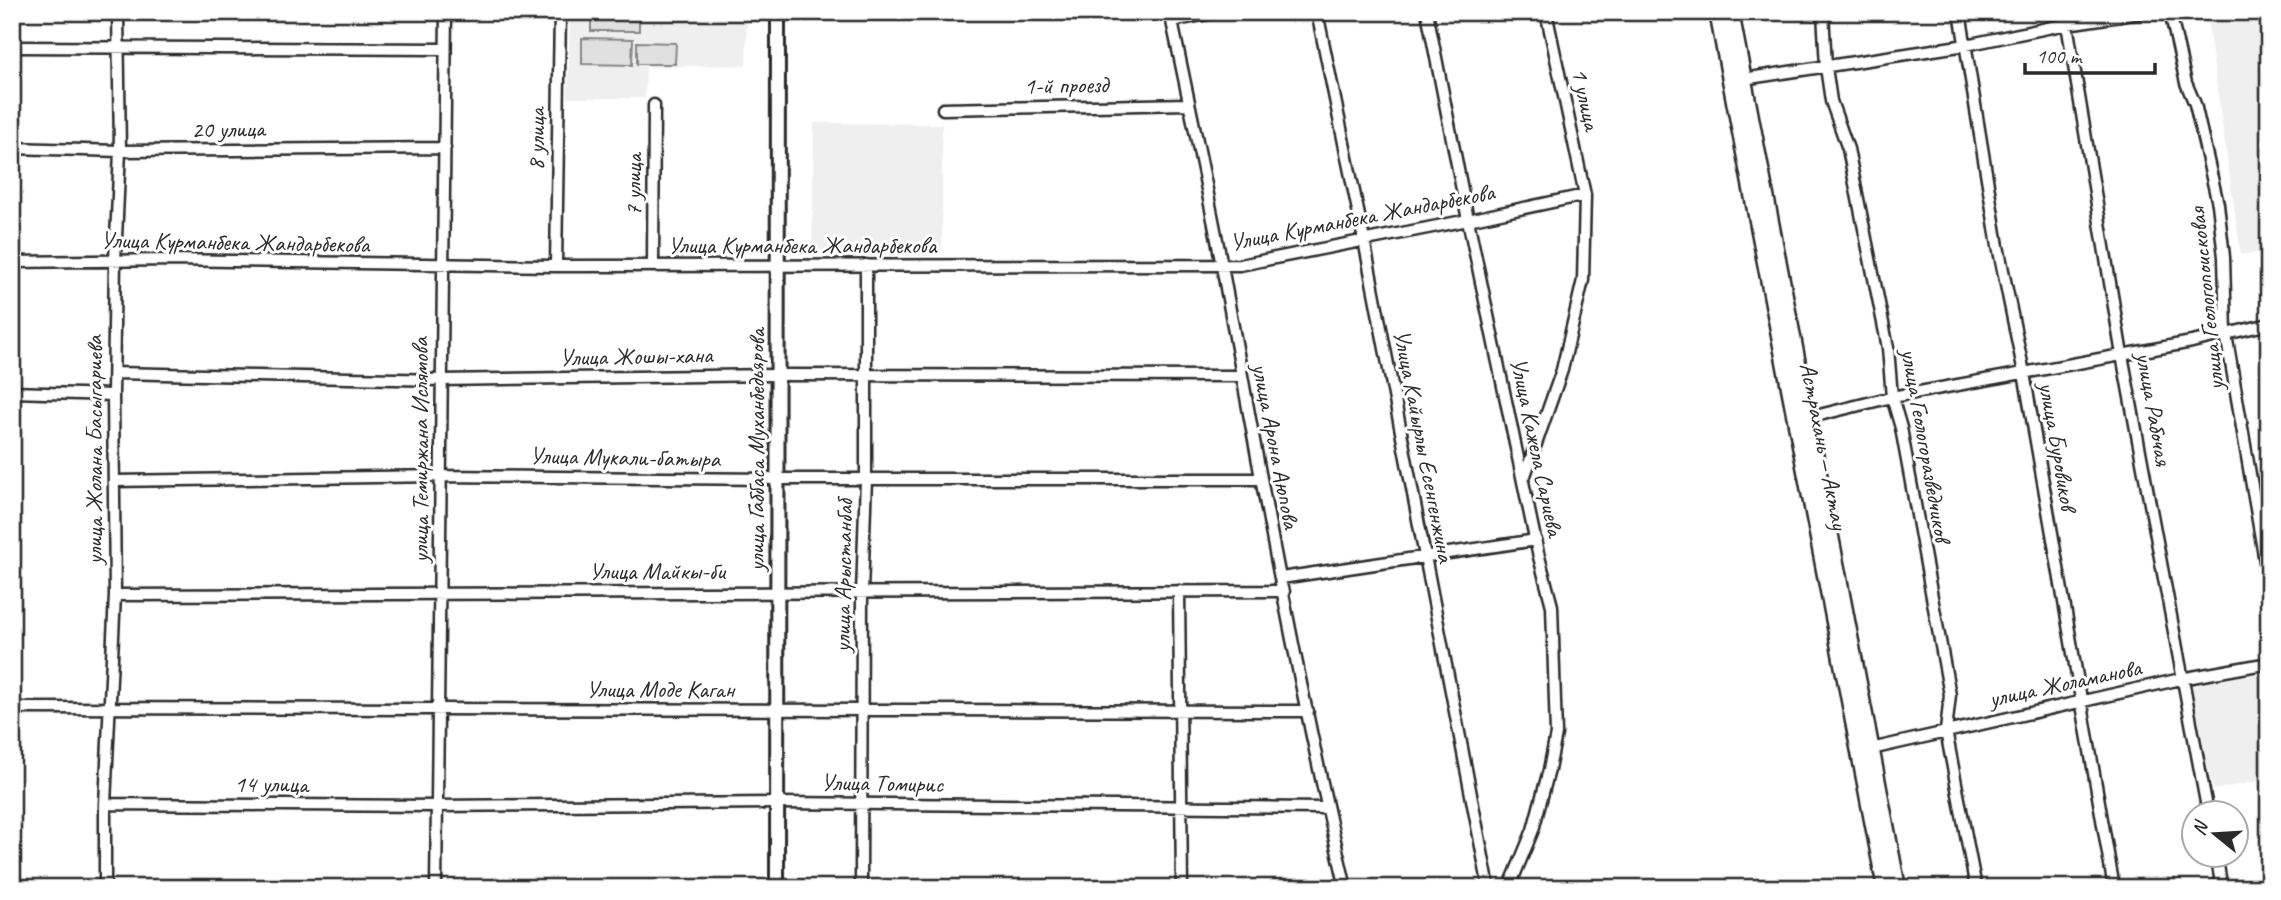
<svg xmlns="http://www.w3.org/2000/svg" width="2281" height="900" viewBox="0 0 2281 900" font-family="Caveat,sans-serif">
<rect width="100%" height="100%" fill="#fff"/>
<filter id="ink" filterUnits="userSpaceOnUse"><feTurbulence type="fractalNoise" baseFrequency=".0143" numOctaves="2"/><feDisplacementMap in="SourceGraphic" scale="14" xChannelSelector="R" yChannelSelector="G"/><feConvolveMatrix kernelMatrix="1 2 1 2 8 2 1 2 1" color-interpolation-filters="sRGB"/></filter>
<g filter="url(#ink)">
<path fill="#efefef" d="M570,12H747L746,65L646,67L645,98H568Z
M2206,12H2269V251L2241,255Z
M814,123L942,124V252L812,250Z
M2269,671V799H2267L2263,780L2213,790L2191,686Z"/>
<path fill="#e0e0e0" stroke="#868686" stroke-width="2" d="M591,12H639V31H591Z
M582,38L633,39L632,65L582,64Z
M637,42L676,43L675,64H637Z"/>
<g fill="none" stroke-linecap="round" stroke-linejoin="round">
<defs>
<path id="minor" d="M1170,12C1188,97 1206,181 1222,266C1260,474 1297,682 1346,888
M1317,12L1364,240L1489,888
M1427,12L1468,220L1538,553L1552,606L1556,734L1549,770L1533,830L1509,888
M1823,12L1826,67L1831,101L1848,149L1888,348L1892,397L1901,428L1950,695L1946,731L1976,888
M1960,12L1998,246L2024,373L2114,888
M2065,12L2122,355L2208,813
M2170,12L2186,83L2195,104L2218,204L2224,257L2226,334L2269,585
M1172,21L1218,12
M12,47L445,49
M1743,79L1966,45L2067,24L2147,12
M943,109L1189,104
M12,148L120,151L445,148
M12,262L171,260L556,266L1240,265L1468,220L1585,195
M653,265L654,105
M556,266L560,12
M115,373L441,380L777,375L1241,376
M12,392L113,395
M1803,419L1892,397L2192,342L2269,324
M114,481L440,476L777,479H1261
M1523,481L1562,370L1583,280L1585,195L1546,12
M1281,578L1536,540
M1179,591L1182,888
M115,595L1284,591
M12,708L1308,711
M1871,749L2181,679L2269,663
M105,804L437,806L777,803L1327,808
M2216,855L2222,888
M105,888V804L115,595L113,395L115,260L120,151L118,12
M436,888L446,12
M861,888L862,593L866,479V265"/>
<path id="tertiary" d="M777,888L778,12"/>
<path id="trunk" d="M1718,12L1886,888
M1730,12L1897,888"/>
</defs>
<use href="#minor" stroke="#2b2b2b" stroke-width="15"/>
<use href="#tertiary" stroke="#2b2b2b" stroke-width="18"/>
<use href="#trunk" stroke="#2b2b2b" stroke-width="21"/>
<use href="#minor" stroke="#fff" stroke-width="10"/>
<use href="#tertiary" stroke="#fff" stroke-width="12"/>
<use href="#trunk" stroke="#fff" stroke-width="16"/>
</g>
</g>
<g text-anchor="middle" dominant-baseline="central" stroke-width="6" stroke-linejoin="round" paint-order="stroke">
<g font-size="24" fill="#2b2b2b" stroke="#fff">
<text transform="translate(1066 85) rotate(-1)">1-й проезд</text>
<text transform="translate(1586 99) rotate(78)">1 улица</text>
<text transform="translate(228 129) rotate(-1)">20 улица</text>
<text transform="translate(536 139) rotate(-89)">8 улица</text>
<text transform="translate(633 185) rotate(-90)">7 улица</text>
<text transform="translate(1362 217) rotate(-11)">Улица Курманбека Жандарбекова</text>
<text transform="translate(235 242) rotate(1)">Улица Курманбека Жандарбекова</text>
<text x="802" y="245">Улица Курманбека Жандарбекова</text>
<text transform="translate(2206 299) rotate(-96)">улица Геологопоисковая</text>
<text transform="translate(636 356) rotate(-1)">Улица Жошы-хана</text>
<text transform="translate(2154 409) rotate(80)">улица Рабочая</text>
<text transform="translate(1926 445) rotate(80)">улица Геологоразведчиков</text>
<text transform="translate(1276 446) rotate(79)">улица Арона Аюпова</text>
<text transform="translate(1424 446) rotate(79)">Улица Кайырлы Есенгенжина</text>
<text transform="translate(1824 446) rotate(79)">Астрахань — Актау</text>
<text transform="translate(2058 446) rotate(80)">улица Буровиков</text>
<text transform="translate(1537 447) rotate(78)">Улица Кажела Сариева</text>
<text transform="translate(94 450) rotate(-90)">улица Жолана Басыгариева</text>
<text transform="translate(420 450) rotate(-90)">улица Темиржана Ислямова</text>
<text transform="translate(756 450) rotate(-90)">улица Габбаса Муханбедьярова</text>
<text transform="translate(625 457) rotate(1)">Улица Мукали-батыра</text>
<text x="657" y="571">Улица Майкы-би</text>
<text transform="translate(843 576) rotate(-89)">улица Арыстанбаб</text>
<text transform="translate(2065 683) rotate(-12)">улица Жоламанова</text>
<text x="660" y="689">Улица Моде Каган</text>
<text transform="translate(882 783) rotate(1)">Улица Томирис</text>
<text x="271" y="784">14 улица</text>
</g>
</g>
<rect width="2281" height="900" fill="none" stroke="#fff" stroke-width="42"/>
<rect x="21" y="21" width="2239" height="858" fill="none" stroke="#2b2b2b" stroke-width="2.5" filter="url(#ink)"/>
<g transform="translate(2215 834) rotate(288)"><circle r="33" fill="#ffffff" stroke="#aaaaaa" stroke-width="2"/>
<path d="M0-5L12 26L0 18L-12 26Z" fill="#2b2b2b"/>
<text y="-10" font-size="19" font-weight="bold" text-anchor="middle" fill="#2b2b2b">N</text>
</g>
<path d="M2025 63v10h130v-10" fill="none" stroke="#2b2b2b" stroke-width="3.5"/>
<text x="2036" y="63" font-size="21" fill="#2b2b2b" stroke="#ffffff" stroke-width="5" paint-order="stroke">100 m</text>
</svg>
